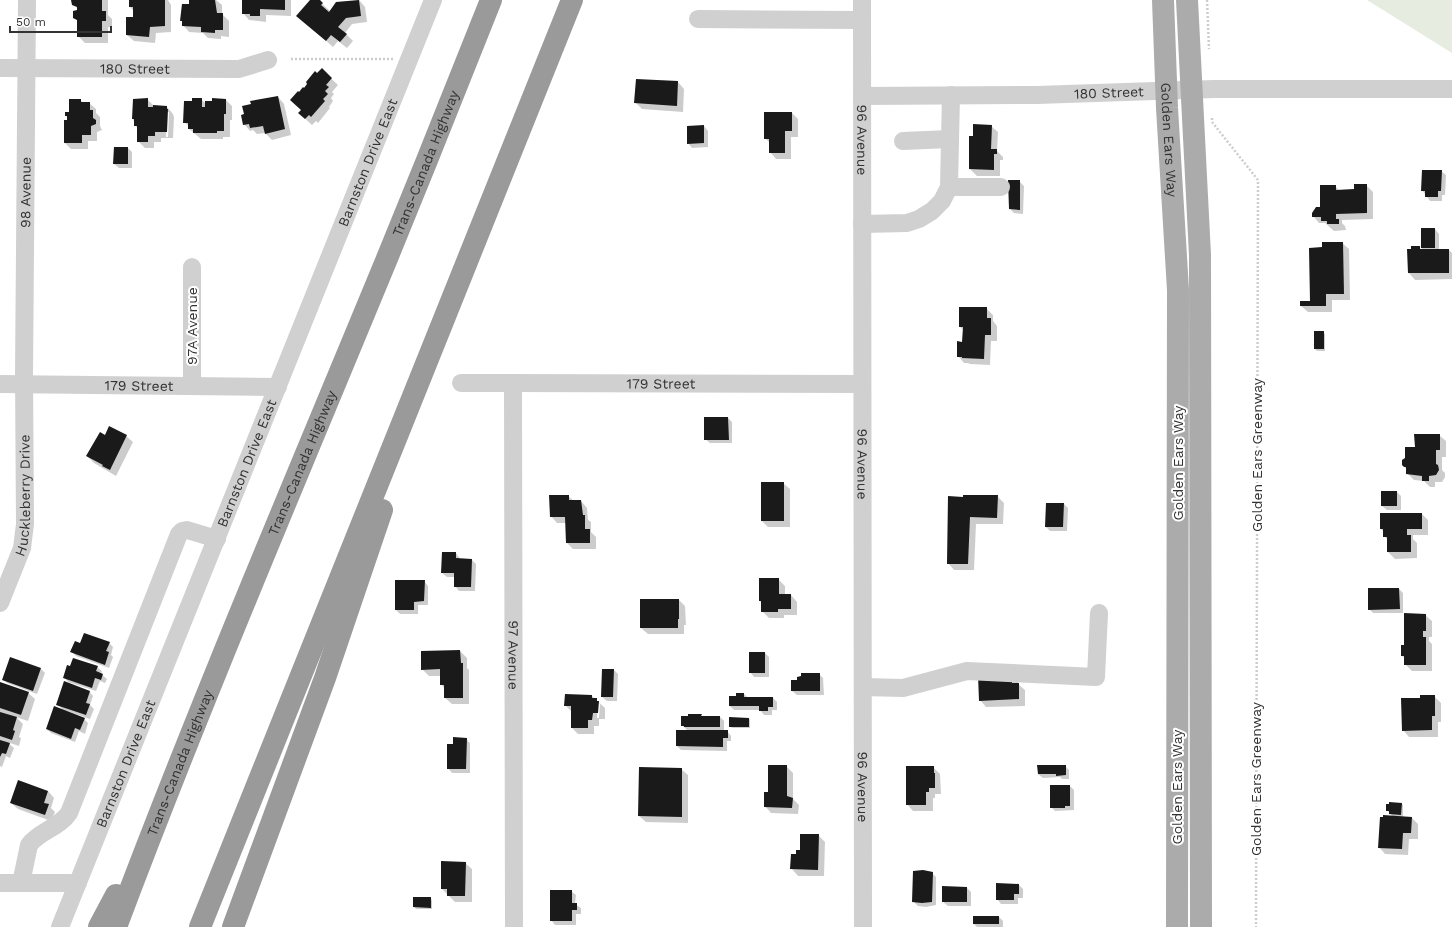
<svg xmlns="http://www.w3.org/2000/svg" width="1452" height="927" viewBox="0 0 1452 927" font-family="'Work Sans',sans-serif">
<rect width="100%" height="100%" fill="#fff"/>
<path fill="#e6ecdf" d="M1367,0H1452V53Z"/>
<path fill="#0003" fill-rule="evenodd" d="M72,0H108V15L112,19V27H108V43H85L78,36V21L74,18L78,9L72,2Z
M130,0H168L171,5V32L156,33L155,43L134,41L127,35L134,18V11L130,7Z
M190,0H216L222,5V14L229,21V37L221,36V39L208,38L203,33L189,32L183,25L182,21L190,5Z
M243,0H291V16L266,15V22L249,20L243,13Z
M311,0H318L330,11L359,0L365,7L367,22L352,24L345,33L353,41L347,48L338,41L333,47L298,16Z
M322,70L338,85L332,92L334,94L331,98L333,101L329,107L330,108L318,123L316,121L312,125L299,113L302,110L299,93Z
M678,82L684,89L683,112L642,109L635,102Z
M278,97L284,104L291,135L272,140L265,133L257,134L253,130L250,131L244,124L245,115Z
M147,99L154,106L167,107L173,114L174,117L173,138H161V142H154V148H145L138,141V129L135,125L133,119ZM167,112H169L168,137H166Z
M201,99L206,104L226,100L232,106V120H230V137H223V139H201L189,129V126L184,122L193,102Z
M80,100L84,103H89L96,109V113L100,117V126L102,130L97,132V141H88V149H71L65,143L68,121V118L66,116L70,113Z
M792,113L798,119V137H791V159H776L770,152V143L765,138Z
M704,126L708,131V147L692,148L688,143Z
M991,126L998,132L997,151L1003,157V160H1000V176H977L970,169V137H974Z
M128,148L132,152V168H119L114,164Z
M1441,171L1446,175L1445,195H1442V201H1430L1422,190Z
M1009,181H1019L1024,186L1023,214L1014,213L1010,209Z
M1366,185L1373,192V219L1342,220V223L1345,226L1346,230L1334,231L1325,223H1319L1313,216L1321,208L1335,186L1340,191L1355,190Z
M1422,229H1435L1439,234V250H1449L1452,253V279L1415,280L1409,273L1408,250L1419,247L1422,250Z
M1342,243L1349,249L1350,300H1332V312H1308L1301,306L1311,302L1323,248Z
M986,308L993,315V321L997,326V341H991L990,365L970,364L968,363H964L958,356L963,343L964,330L960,327Z
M1323,332L1325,334V351H1317L1315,349Z
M728,418L732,422V443H710L705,439Z
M1439,435L1446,441V457H1442V470L1445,473V477L1442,482H1435V487H1430L1424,481L1414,480L1407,473V470L1403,465Z
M106,436H126L133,442L116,476L94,463L87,456Z
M783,483L790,489V527H768L762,521Z
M1397,492L1401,496V510H1387L1382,506Z
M568,496L574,501H581L587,508L588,520L591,522V532L596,537V549H573L567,543L566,523H557L551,516Z
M997,496L1004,503L1003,524H976L974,570H954L948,563L964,498Z
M1064,504L1068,508L1067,531H1050L1046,527Z
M1422,514L1428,520V535H1413V539L1417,543V558L1395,559L1388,552V540L1384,536V532L1381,529Z
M456,553L460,559L472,560L476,564L475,591H459L455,586V577H447L442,573Z
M778,579L785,586V595H791L797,602V615H784V618H769L762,611V603L760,601Z
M424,581L428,586V605H418V614H400L396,610Z
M1399,589L1403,593V613H1373L1369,609Z
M679,600L685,606L686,625H684V634H648L641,628Z
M1425,615L1432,621V637H1429V641L1432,644V671H1412L1405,664V658L1402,656L1405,646Z
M109,643L113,647L111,655L113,657L109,668L76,656L72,652L80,644Z
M460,651L467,658V668L469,670V704H452L445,698V689L441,684V676H429L422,669Z
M765,653L769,657V677H754L750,672Z
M97,667L102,671L101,674L107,679L105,683L100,681L96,691L68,682L64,677Z
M41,669L45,673L37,694L7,683L3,679Z
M614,670L618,674L617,701H607L602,697Z
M819,674L823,678L824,695H797L792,691Z
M979,676L1018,681V684L1025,690V706L986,707L980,700Z
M0,684L26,692V691L35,699L28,721L16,717L23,724L19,737L21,738L19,746L7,742L14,748L10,758L6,756L2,767L0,766Z
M89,691L93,696L90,705L94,709L90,719L67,711V712L84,719L88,723L85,734L79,731L75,742L51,733L47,729L64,711L57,704Z
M744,694L748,698H773L777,702V710H772V715H764L760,710H734L730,706L737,697Z
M592,696L605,708V719H599V726H594V734H578L572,728V712L565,705ZM598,702L600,704L599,718H597Z
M1434,696L1441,703V722H1438V737H1409L1403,730L1421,699Z
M701,715L703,717H720L724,721V731H727L731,736V741H727V751L681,750L677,746L688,731L682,725Z
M749,718L750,720V728H732L730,726Z
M466,739L470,743V773H452L448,768L454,745Z
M786,766L793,773V799L799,805L798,814L771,813L765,806L769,793Z
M1065,766L1069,770V779H1062L1060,777L1043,778L1038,774Z
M933,767L940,774L941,794H935V798H933V811H913L907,804Z
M681,769L688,775V823L646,822L639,816Z
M1070,786L1074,790V810L1055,811L1051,807Z
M48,791L54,798L51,808L55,812L51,821L18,809L11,803Z
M1402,804L1403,805V817L1412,818L1418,824V839H1409L1408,855L1385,854L1379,847L1393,817L1387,810L1390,805Z
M818,835L825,842L824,876H798L792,869L797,855Z
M442,862L465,863L472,869V902H455L442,889Z
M932,873L936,877V905L926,907L918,906L913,901Z
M1019,885L1023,889V898H1018V904H1001L997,899Z
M967,888L971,892V906H948L943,902Z
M571,891L576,895L575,904L581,908V914H576V925H555L551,920Z
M430,898L432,900V909H416L414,907Z
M999,917L1003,921V927H977L974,924Z"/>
<path fill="#1a1a1a" d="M71,0H102V11H106V21H102V37H77V20L73,18V11L77,10V7L72,5Z
M129,0H165V26L150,27L149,37L126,35V17H133V7H129Z
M189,0H215L217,13H223V30H215V33L201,32V27L182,26V21H180L182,4H189Z
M242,0H285V10L260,9V16H250V14H242Z
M310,0H320L323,3L321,5L329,12L336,2L359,0L361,16L346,18L338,27L347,34L340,42L331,35L326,41L296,16Z
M322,68L332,78L326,85L329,87L325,91L328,94L323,99L325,101L311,117L309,115L305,119L298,113L301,110L290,100L298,91L299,92L303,87L304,88L307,84L306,82L315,71L317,73Z
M636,79L678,81L677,106L634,103Z
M278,96L285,129L265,134L263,126L250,128L249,124L243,125L241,115L244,114L242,106L251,104L250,101Z
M148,98V107H153V105L167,106V109H168L167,132H155V136H148V142H137V126H134V119H132L133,99Z
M192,98H202V107H205V101H212V98L226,99V114H224V131H217V133H193V129H188V123H183L184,101H192Z
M69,99H81V102H90V110H93V118L96,120V124L91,126V135H82V143H64V120H67V116H65V112H69Z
M764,112H792V131H785V153H769V139H764Z
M973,124L992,125L991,149H997V154H994V170L969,169V136H973Z
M704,125V143L687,144V126Z
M114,147H128V164H113Z
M1422,170H1442L1441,191H1438V197H1425V191H1421Z
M1008,180H1020V210L1009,209Z
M1354,184H1367V213L1336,214V219H1339V224H1327V221H1321V217H1312V213L1316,207H1320V185H1336V190L1354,189Z
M1421,228H1435V248H1421Z
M1322,242H1343L1344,294H1326V306H1300V301H1310L1309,248L1322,247Z
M1411,246H1420V249H1449V273H1408L1407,249H1411Z
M959,307H987V318H991V335H985L984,359L962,358V357H957V341L962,342L963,327H959Z
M1314,331H1324V349H1314Z
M704,417H728L729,440H704Z
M109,426L127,435L110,470L102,466L103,465L86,456L100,432L105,435Z
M1414,434H1440V450H1436V464L1438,465L1439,470L1436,475L1429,476V481H1422V476L1406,474V467H1404L1402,465V460L1405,458V447H1415Z
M761,482H784V521H761Z
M1381,491H1397V506H1381Z
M549,495H569V500H581L583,515H585V529H590V543H566L565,517H550Z
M963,495H998L997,518L970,517L968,564H947L948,496L963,497Z
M1046,503H1064L1063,527H1045Z
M1380,513H1422V529H1407V535H1411V552H1387V537H1383V529H1380Z
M442,552H456V558L472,559L471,587H454V573H441Z
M759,578H779V594H791V609H778V612H761V601H759Z
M395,580H425L424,601L414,602V610H395Z
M1368,588H1399L1400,609L1368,610Z
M640,599H679V619H678V628H640Z
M1404,613L1426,614V631H1423V637H1426V665H1404V656H1401V645H1404Z
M84,633L110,642L106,651L109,652L105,665L70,652L75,641L80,643Z
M460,650L461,663H463V698H444V685H440V669L421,670V651Z
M749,652H765V673H749Z
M10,657L41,668L33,691L2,680Z
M73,658L98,666L96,671L103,674L101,680L95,678L92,688L63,678L67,665L70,666Z
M602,669H614L613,697H601Z
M801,673H820V691H791V680H797V677L801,676Z
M1012,673V683H1019V699L979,701L978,675Z
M64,681L90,691L86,703L90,704L86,715L56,705Z
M0,682L29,692L21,715L0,708Z
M736,693H744V697H773V707H768V711H759V706H729V696H736Z
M565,694L592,695V698H597V701H599L598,713H593L592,720H588V728H571V706H564Z
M1420,695H1435V716H1432V730L1402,731L1401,698H1420Z
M54,706L85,718L80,730L75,728L71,739L46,729Z
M0,712L17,717L13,730L15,731L12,740L0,736Z
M688,714H702L701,716H720V727H684V726H681V716H688Z
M729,717L749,718V727H729Z
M676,730H728V738H723V747L676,746Z
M453,737L467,738L466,769H447V744H453Z
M0,740L10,743L6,754L2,753L0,757Z
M768,765H787V796L793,798L792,808L764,807V792H768Z
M1037,765H1066V775L1056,776V774H1038Z
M906,766H934V773H935V788H929V792H926V805H906Z
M639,767L682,768V817L638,816Z
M18,780L48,791L44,803L49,804L45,815L10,803Z
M1050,785H1070V806H1065V808H1050Z
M1389,802L1402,803L1401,815L1389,814V811H1386V804H1389Z
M1383,815L1412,817L1411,833H1403L1402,849L1378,848L1380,817H1383Z
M800,834H819L818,870L790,869L791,854H796V850H800Z
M441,861L466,862L465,896H447V889H441Z
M923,870L933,872L932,902L922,903L912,902L913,871Z
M996,883L1019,884V894H1014V900H996Z
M942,886L967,887V902H942Z
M550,890H572V903H577V910H572V921H550Z
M413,897H431V908L413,907Z
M973,916H999V924H973Z"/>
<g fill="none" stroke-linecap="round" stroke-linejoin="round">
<path stroke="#cdcdcd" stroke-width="2.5" stroke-dasharray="2 2" stroke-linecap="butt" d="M1207,0L1209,49
M291,59H394
M1212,118V122L1258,180L1256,927"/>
<g stroke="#d0d0d0" stroke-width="18">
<path id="s1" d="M862,0L863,927"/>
<path d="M698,19L862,20"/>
<path id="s2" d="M0,68L239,69L268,60"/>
<path id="s3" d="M862,96L1037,95L1214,89H1452"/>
<path d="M903,141L950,139"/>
<path d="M949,187H1001"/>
<path d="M862,224L907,223L919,219L932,211L942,201L949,187L951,95"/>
<path d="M192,267V385"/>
<path id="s4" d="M461,383L862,384"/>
<path id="s5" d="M513,383L514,927"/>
<path id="s6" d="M0,384L278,387"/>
<path id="s7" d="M0,603L22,548L25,524L24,375L27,0"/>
<path d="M863,687L903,688L967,671L1096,677L1099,613"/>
<path d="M0,883H78"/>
<path d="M21,883L29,845C39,831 59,828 69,813L179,534L182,531L187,530L217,539"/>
<path id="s8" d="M60,927L433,0"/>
</g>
<g stroke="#ababab" stroke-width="22">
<path id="s9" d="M1163,0L1167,108L1178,290L1177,927"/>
<path d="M1187,0L1200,255L1201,927"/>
</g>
<g stroke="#9a9a9a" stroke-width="22">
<path d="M99,927L116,895"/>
<path id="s10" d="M116,927C201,701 296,479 388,256C423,171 457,85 491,0"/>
<path d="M200,927L572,0"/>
<path d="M233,927L325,678L382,510"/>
</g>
</g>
<g text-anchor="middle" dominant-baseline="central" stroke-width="4" stroke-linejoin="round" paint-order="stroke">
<g font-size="14" fill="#333" stroke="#fff">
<text stroke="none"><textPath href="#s2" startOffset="135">180 Street</textPath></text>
<text stroke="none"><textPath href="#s3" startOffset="247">180 Street</textPath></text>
<text stroke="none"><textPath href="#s1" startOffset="140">96 Avenue</textPath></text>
<text stroke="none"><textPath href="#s9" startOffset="140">Golden Ears Way</textPath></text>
<text stroke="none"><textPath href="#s8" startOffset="824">Barnston Drive East</textPath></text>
<text stroke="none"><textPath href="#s10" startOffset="824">Trans-Canada Highway</textPath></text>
<text stroke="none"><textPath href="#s7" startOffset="415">98 Avenue</textPath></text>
<text transform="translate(192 326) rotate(-90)">97A Avenue</text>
<text stroke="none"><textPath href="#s4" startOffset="200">179 Street</textPath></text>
<text stroke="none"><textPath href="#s6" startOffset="139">179 Street</textPath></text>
<text transform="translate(1257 455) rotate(-90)">Golden Ears Greenway</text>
<text stroke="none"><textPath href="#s10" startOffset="500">Trans-Canada Highway</textPath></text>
<text transform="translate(1178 463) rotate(-90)">Golden Ears Way</text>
<text stroke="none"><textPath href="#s8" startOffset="500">Barnston Drive East</textPath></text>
<text stroke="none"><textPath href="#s1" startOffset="464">96 Avenue</textPath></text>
<text stroke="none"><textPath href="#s7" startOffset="112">Huckleberry Drive</textPath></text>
<text stroke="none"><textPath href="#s5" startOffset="272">97 Avenue</textPath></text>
<text stroke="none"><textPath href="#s10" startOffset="176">Trans-Canada Highway</textPath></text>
<text stroke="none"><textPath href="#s8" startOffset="176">Barnston Drive East</textPath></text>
<text transform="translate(1256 779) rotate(-90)">Golden Ears Greenway</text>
<text stroke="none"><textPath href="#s1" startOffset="787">96 Avenue</textPath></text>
<text transform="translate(1177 787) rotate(-90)">Golden Ears Way</text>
</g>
</g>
<path d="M10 26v6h101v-6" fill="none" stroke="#333333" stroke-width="2"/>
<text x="16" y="26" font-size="12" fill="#333333" stroke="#ffffff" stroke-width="3" paint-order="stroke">50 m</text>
</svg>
